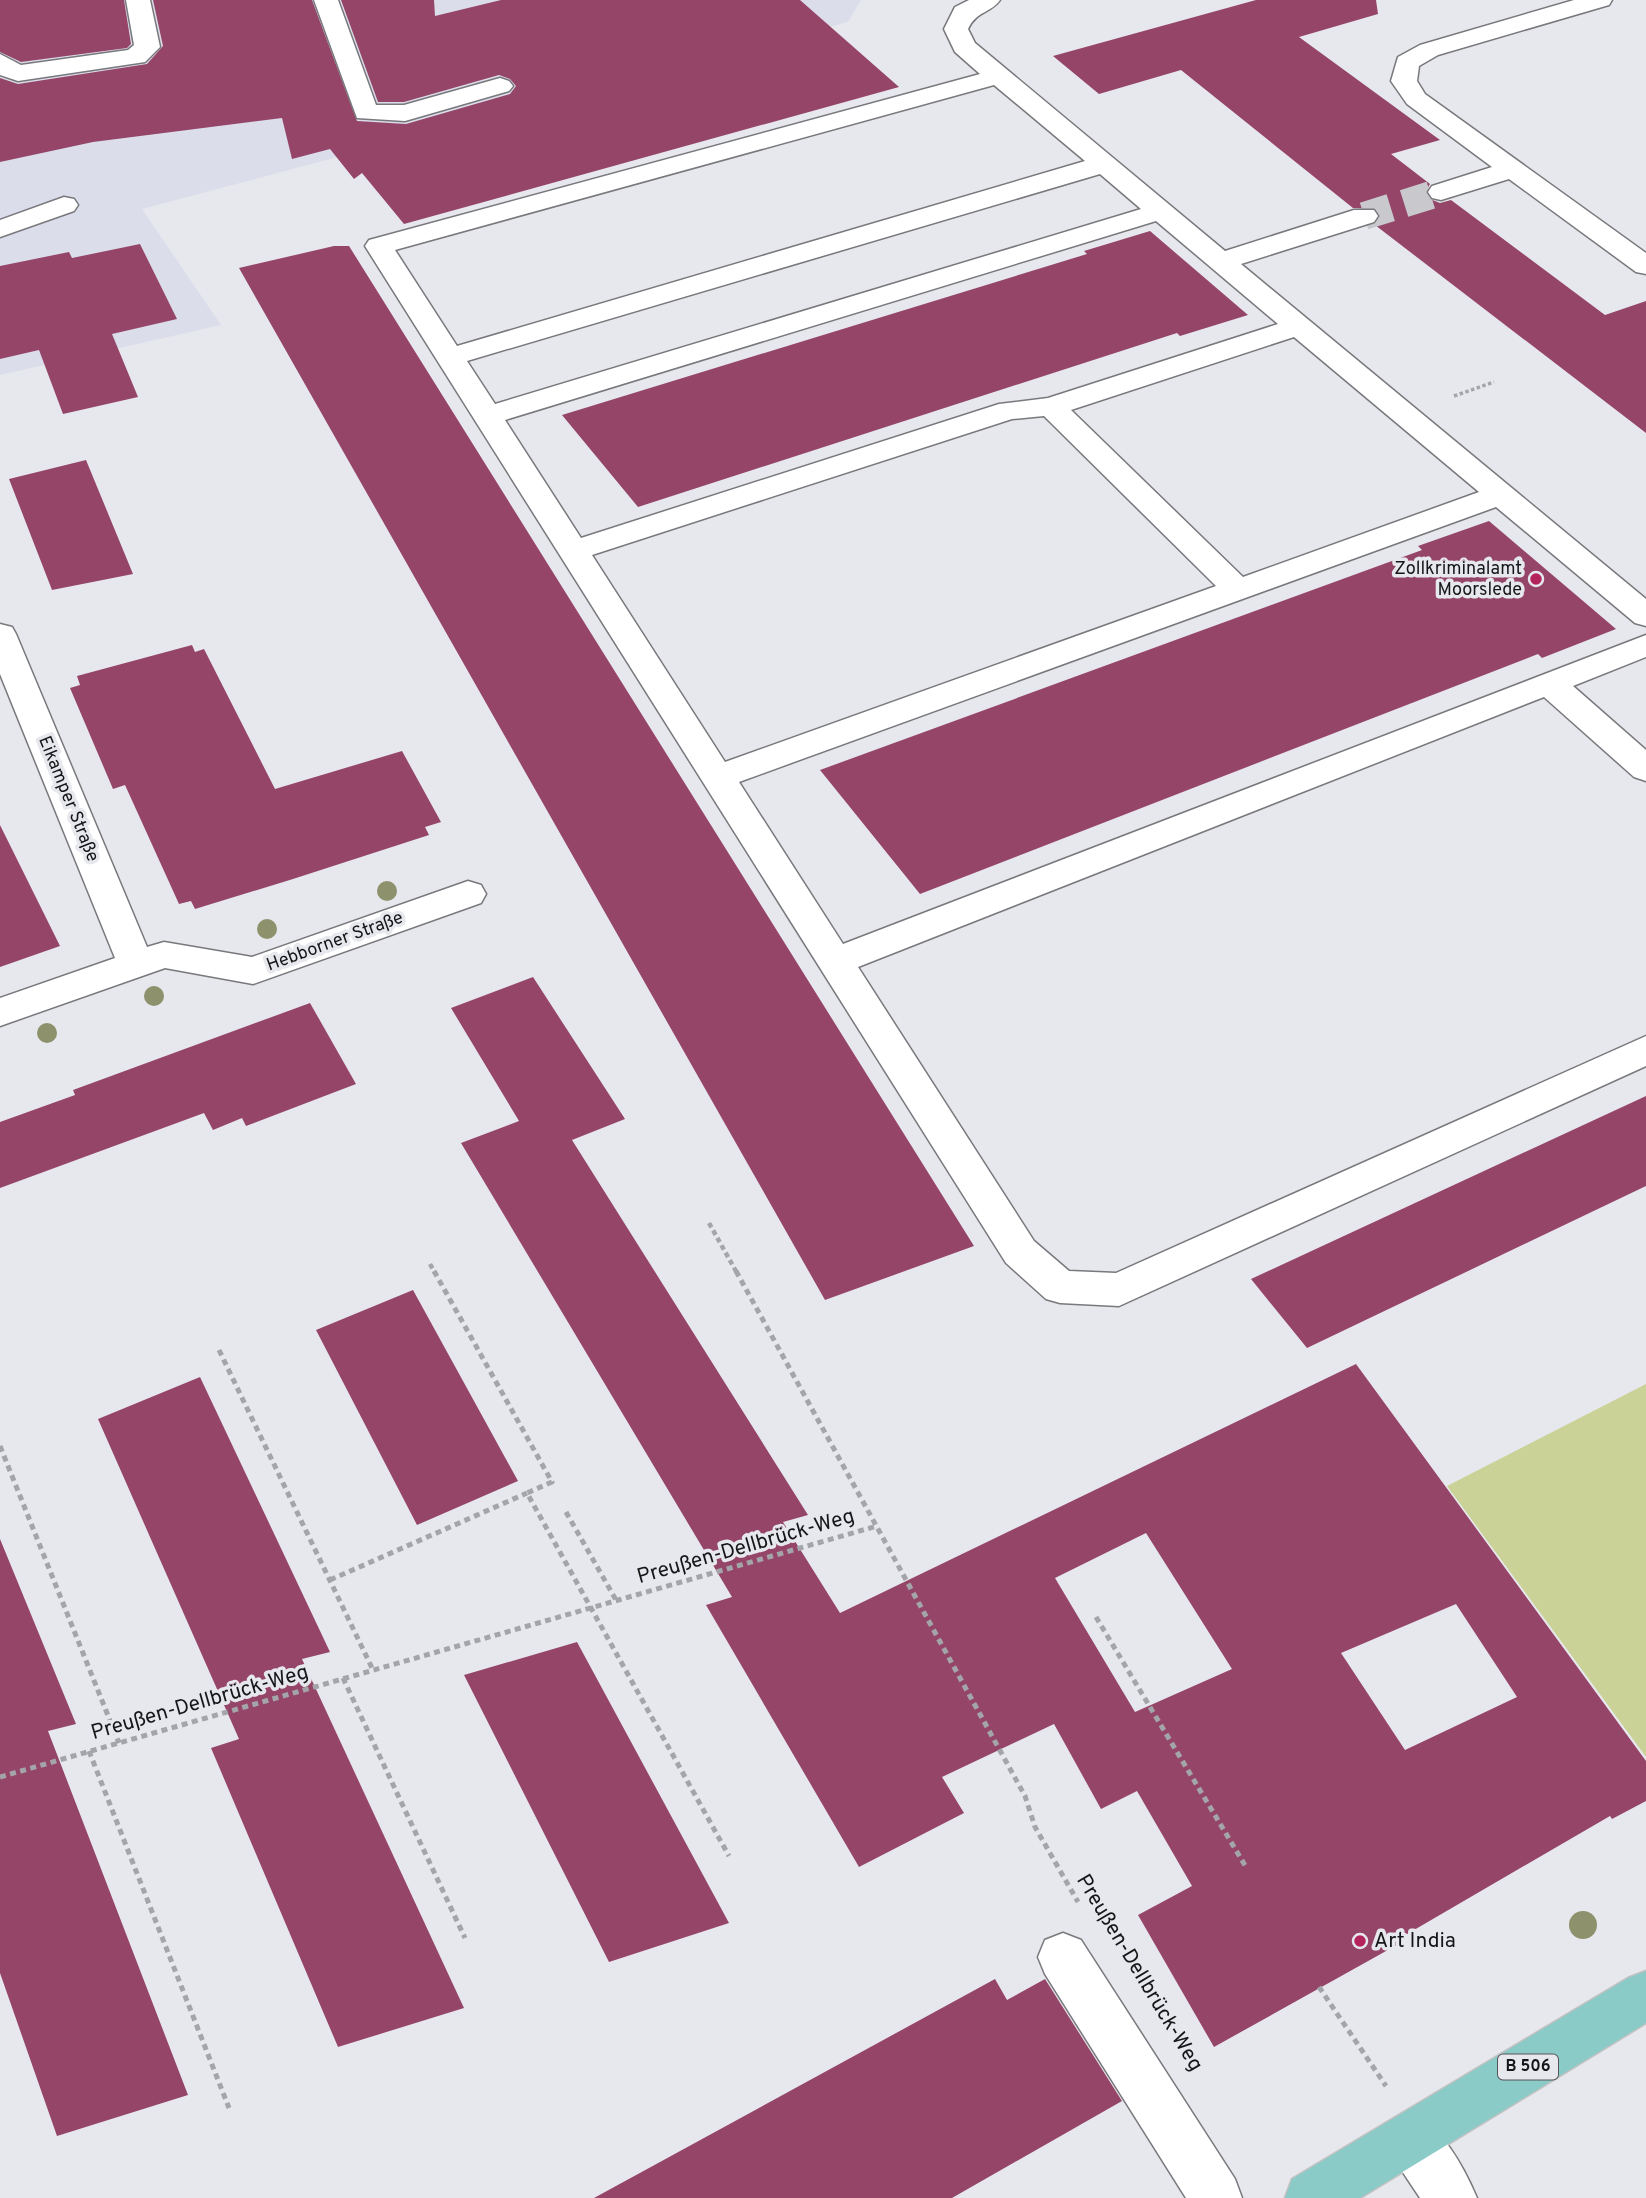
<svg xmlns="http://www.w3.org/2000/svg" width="1646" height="2198" viewBox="0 0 1646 2198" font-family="Overpass,sans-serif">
<rect width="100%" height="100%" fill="#e7e8ed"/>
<path fill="#dbddea" d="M0,0H861L848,22L142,209L221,325L0,375Z"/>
<path fill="#cad298" d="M1646,1384V1757L1447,1486Z"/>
<path fill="#954668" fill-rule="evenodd" d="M0,0H124L131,44L127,48L21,62L0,52Z
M153,0H312L357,121L406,124L510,94L516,86L510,79L499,75L404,102H378L341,0H434L435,16L501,0H800L899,87L404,224L362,173L354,179L330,149L292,159L282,118L93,142L0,162V78L18,84L147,64L163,46Z
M1256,0H1376L1378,14L1299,37L1440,140L1391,154L1430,184L1426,191L1430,199L1440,203L1451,200L1605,315L1646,301V433L1375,225L1380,217L1376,209L1353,208L1181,70L1099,94L1053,56Z
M1150,231L1248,315L1180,336L1177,333L638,507L562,415L1087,254L1084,251Z
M140,244L177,319L112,334L138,397L63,414L39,350L0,359V266L69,252L72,258Z
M334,246H349L974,1246L825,1300L239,268Z
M86,460L133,574L52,590L9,479Z
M1489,521L1616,629L1542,658L1538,654L920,894L820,770L1422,550L1418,546Z
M192,645L195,652L204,649L275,789L402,751L441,822L425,827L429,835L293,879L195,909L191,901L179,904L125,785L113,789L70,688L80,685L77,676Z
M0,825L60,946L0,967Z
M533,977L625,1119L572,1140L808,1515L783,1522L840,1613L1356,1364L1646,1761V1801L1612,1819L1610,1816L1402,1937L1404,1941L1214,2047L1138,1915L1192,1886L1137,1791L1101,1809L1054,1724L942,1777L964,1813L859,1867L706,1605L732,1597L461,1143L519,1121L451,1008ZM1146,1533L1232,1669L1135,1712L1055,1578ZM1456,1604L1517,1697L1405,1750L1341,1653Z
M310,1003L356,1084L246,1126L242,1118L213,1130L204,1113L0,1188V1122L75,1095L73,1090Z
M1646,1096V1186L1307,1348L1251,1279Z
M413,1290L518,1481L417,1525L316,1330Z
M200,1377L330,1652L302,1659L464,2008L338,2047L211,1748L239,1739L98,1419Z
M0,1539L76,1724L48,1731L188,2095L57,2136L0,1973Z
M577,1642L729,1923L609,1962L464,1675Z
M995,1979L1007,2000L1045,1979L1122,2101L952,2198H594Z"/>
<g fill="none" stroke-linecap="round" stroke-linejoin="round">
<path stroke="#c8c8cd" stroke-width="28" stroke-dasharray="28 14" stroke-linecap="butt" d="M1364,216L1441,192"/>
<defs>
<path id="minor" d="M126,0H150L160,47L145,62L18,81L0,75V54L21,65L128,50L134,45Z
M314,0H338L376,105H404L500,78L509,81L513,86L509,91L405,121L357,118Z
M969,0H1000C990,14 977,10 968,29L975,43L1225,251L1354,210H1374L1378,216L1374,222L1241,264L1646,599V626L1635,623L1496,507L739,782L843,944L1646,635V657L1573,686L1646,750V781L1634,777L1544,697L858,967L1034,1241L1069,1271L1116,1273L1646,1036V1066L1119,1306L1060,1303L1046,1299L1006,1263L365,246L369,240L980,74L955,52L944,29L955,7ZM994,85L1085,161L457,346L395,250ZM1100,174L1141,209L495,404L467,361ZM1156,221L1278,324L1048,398L999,404L581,538L505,420ZM1294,337L1479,492L1243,577L1071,410ZM1044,416L1216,586L725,762L592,555L1012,419Z
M1574,0H1612L1609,5L1438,55L1419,66L1417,81L1425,94L1646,253V274L1636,272L1509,179L1441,200L1432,198L1428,192L1432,186L1492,167L1407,104L1391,81L1398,57L1420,45Z
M64,197L74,199L78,205L74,211L0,237V220Z
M0,624L12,627L16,634L147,947L164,942L252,957L468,881L481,885L486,894L481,903L253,984L165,968L0,1026V998L115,958L0,674Z
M1063,1933L1081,1940L1235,2179L1242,2198H1186L1045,1974L1038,1957L1045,1940Z
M1410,2112C1441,2125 1464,2167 1477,2198H1420L1392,2156L1384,2138L1392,2120Z"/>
<path id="major" d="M1646,1971V2023L1360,2198H1285L1292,2179L1628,1978Z"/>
</defs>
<use href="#minor" stroke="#78787d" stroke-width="3"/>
<use href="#major" stroke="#c2c2c3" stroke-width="3"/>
<path stroke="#a4a5a9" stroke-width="3.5" stroke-dasharray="3.5 2.5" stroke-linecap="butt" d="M1454,396L1494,382"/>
<path stroke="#a4a5a9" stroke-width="4.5" stroke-dasharray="5 3.5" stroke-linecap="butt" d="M709,1223L737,1273
M430,1264L435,1273"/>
<path stroke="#a4a5a9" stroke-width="5" stroke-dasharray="6 4.5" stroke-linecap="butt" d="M434,1271L552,1482L527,1493L729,1856
M736,1271L1025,1796L1035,1827L1078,1902
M219,1350L373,1670
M0,1446L119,1743
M566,1512L616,1600
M330,1580L527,1493
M1096,1617L1246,1867
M343,1678L465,1938
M89,1751L229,2108
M0,1777L877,1526
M1319,1987L1386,2086"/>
<use href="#minor" fill="#fff" fill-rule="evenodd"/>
<use href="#major" fill="#8acbc7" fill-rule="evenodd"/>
</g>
<g fill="#8d916c">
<circle cx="387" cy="891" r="10"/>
<circle cx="267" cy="929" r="10"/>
<circle cx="154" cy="996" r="10"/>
<circle cx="47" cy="1033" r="10"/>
<circle cx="1583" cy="1925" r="14"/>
</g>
<g fill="#b2245b" stroke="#e7e8ed" stroke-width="2.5">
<circle cx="1536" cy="579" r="7"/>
<circle cx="1360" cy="1941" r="7"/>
</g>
<g text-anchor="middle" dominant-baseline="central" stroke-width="7" stroke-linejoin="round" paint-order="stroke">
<rect fill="#e7e8ed" stroke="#555558" stroke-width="2" x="1498" y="2054.5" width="60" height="25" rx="5"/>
<g font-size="16" font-weight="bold" fill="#161618">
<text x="1528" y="2067">B 506</text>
</g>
<g font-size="18" fill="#161618" stroke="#e7e8ed" text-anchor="end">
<text x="1522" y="569">Zollkriminalamt<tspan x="1522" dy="21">Moorslede</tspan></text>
</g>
<g font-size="18" fill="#161618" stroke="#e7e8ed">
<text transform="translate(68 799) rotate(68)">Eikamper Straße</text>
<text transform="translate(335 942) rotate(-20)">Hebborner Straße</text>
</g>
<g font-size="21" fill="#161618" stroke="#e7e8ed">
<text transform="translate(746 1547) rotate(-16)">Preußen-Dellbrück-Weg</text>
<text transform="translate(200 1703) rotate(-16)">Preußen-Dellbrück-Weg</text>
<text transform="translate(1139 1973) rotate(59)">Preußen-Dellbrück-Weg</text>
</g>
<g font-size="21" fill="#161618" stroke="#e7e8ed" text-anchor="start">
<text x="1374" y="1941">Art India</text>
</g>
</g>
</svg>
